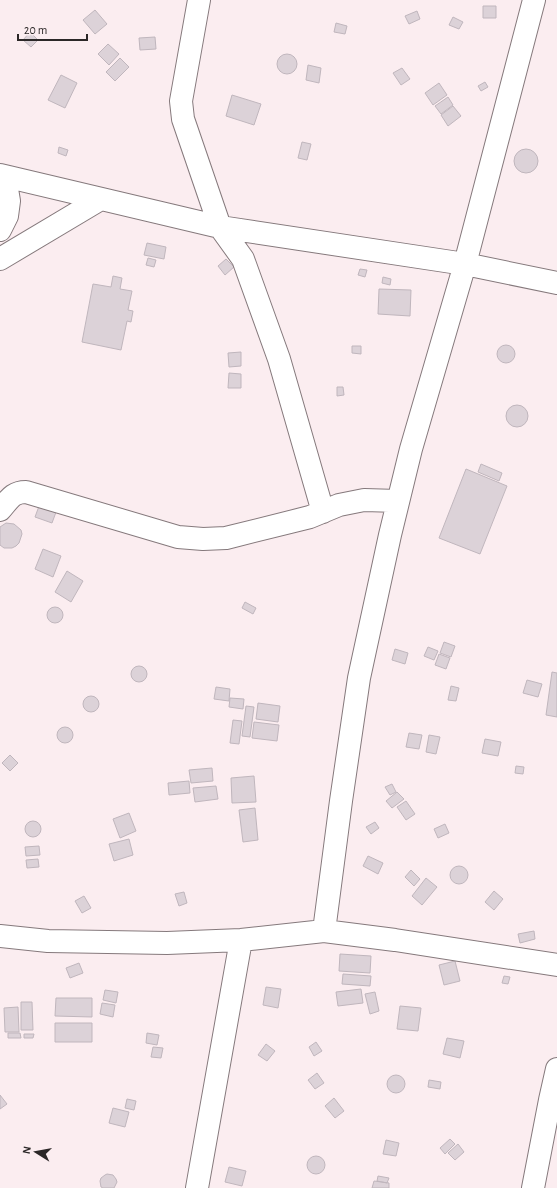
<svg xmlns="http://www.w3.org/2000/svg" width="557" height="1188" viewBox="0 0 557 1188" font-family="'Alegreya Sans',sans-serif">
<rect width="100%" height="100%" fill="#fbedf0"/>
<path fill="#dcd2d8" stroke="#c0b6bd" d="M483,6H496V18H483Z
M95,10L107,24L95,34L83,20Z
M417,11L420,19L409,24L405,16Z
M453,17L463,22L459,29L449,25Z
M336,23L347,26L345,34L334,32Z
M30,32L38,40L31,47L23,40Z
M155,37L156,49L140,50L139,38Z
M108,44L119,54L109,65L98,54Z
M277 64a10 10 0 1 1 20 0a10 10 0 1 1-20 0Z
M120,58L129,67L115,81L106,72Z
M308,65L321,68L319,83L306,80Z
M402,68L410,79L401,85L393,73Z
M61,75L77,83L65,108L48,100Z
M485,82L488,87L481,91L478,86Z
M439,83L447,95L433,105L425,93Z
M232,95L261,104L254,125L226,116Z
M448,97L453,105L441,114L435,106Z
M453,106L461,116L448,126L441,115Z
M302,142L311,144L307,160L298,158Z
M59,147L68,150L66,156L58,153Z
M514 161a12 12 0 1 1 24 0a12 12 0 1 1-24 0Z
M147,243L166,247L164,259L144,255Z
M148,258L156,260L154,267L146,265Z
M226,259L234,267L225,275L218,266Z
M360,269L367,270L365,277L358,275Z
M113,276L122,278L120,289L132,291L128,310L133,311L131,322L127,321L121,350L82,342L93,284L111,287Z
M383,277L391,279L390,285L382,283Z
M379,289L411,290L410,316L378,314Z
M497 354a9 9 0 1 1 18 0a9 9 0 1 1-18 0Z
M352,346H361V354L352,353Z
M241,352V366L229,367L228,353Z
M229,373L241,374V388H228Z
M337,387H343L344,395L337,396Z
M506 416a11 11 0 1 1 22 0a11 11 0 1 1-22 0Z
M481,464L502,473L499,481L478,472Z
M466,469L507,486L480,554L439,538Z
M42,498L59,504L52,523L35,517Z
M6,523L14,524L21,530L22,534L19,543L16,546L12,548H4L0,545V527Z
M43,549L61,556L53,577L35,569Z
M67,571L83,581L71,602L55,592Z
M245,602L256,608L253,614L242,608Z
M47 615a8 8 0 1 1 16 0a8 8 0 1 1-16 0Z
M444,642L455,646L451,657L440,653Z
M428,647L438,651L434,660L424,656Z
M395,649L408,653L405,664L392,660Z
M439,654L450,658L446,669L435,665Z
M131 674a8 8 0 1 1 16 0a8 8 0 1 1-16 0Z
M552,672L557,673V717L546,715Z
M527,680L542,684L538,697L523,693Z
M451,686L459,688L456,701L448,700Z
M216,687L230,689L229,701L214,699Z
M83 704a8 8 0 1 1 16 0a8 8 0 1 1-16 0Z
M230,698L244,699L243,709L229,707Z
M258,703L280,706L278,722L256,719Z
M246,706L254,707L250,737L242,736Z
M233,720L242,721L239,744L230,743Z
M254,722L279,725L277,741L252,738Z
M57 735a8 8 0 1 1 16 0a8 8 0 1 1-16 0Z
M409,733L422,735L419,749L406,747Z
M429,735L440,737L436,754L426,752Z
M485,739L501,742L498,756L482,753Z
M10,755L18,763L10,771L2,763Z
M516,766L524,767L523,774L515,773Z
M212,768L213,781L191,783L189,770Z
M254,776L256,802L232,803L231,778Z
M189,781L190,793L169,795L168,783Z
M392,784L396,792L390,795L385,787Z
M216,786L218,799L195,802L193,788Z
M397,792L404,799L392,808L386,801Z
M406,801L415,814L406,820L397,807Z
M255,808L258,840L243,842L239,810Z
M129,813L136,831L120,838L113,819Z
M25 829a8 8 0 1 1 16 0a8 8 0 1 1-16 0Z
M375,822L379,828L371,834L366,827Z
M445,824L449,833L438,838L434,829Z
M129,839L133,855L114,861L109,844Z
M39,846L40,855L26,856L25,847Z
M368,856L383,863L378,874L363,866Z
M38,859L39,867L27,868L26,860Z
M450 875a9 9 0 1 1 18 0a9 9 0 1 1-18 0Z
M411,870L420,879L414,886L405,877Z
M426,878L437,887L422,905L412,896Z
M494,891L503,899L494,910L485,902Z
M184,892L187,903L179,906L175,894Z
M84,896L91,908L82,913L75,901Z
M534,931L535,939L520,943L518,934Z
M340,954L371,956L370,973L339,971Z
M455,961L460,981L444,985L439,965Z
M79,963L83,973L70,978L66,968Z
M343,974L371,976L370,986L342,984Z
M504,976L510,977L508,984L502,983Z
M266,987L281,989L278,1008L263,1005Z
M361,989L363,1003L338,1006L336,992Z
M105,990L118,992L116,1003L103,1000Z
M375,992L379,1011L370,1014L365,994Z
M56,998H92V1017L55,1016Z
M21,1002H32L33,1030H21Z
M102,1003L115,1005L113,1017L100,1014Z
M400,1006L421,1008L418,1031L397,1029Z
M18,1007L19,1032H5L4,1008Z
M55,1023H92V1042H55Z
M8,1033H20L21,1038H8Z
M147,1033L159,1035L157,1045L146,1043Z
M24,1034H34L33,1038H24Z
M447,1038L464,1041L460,1058L443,1054Z
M316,1042L322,1051L314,1056L309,1047Z
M266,1044L275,1051L267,1061L258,1055Z
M153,1047L163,1048L161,1058L151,1057Z
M317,1073L324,1083L315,1089L308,1080Z
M387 1084a9 9 0 1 1 18 0a9 9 0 1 1-18 0Z
M429,1080L441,1082L440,1089L428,1087Z
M0,1095L7,1104L0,1109Z
M334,1098L344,1111L335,1118L325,1106Z
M127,1099L136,1101L134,1110L125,1108Z
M113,1108L129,1112L125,1127L109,1123Z
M450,1139L455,1144L445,1154L440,1148Z
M386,1140L399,1143L396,1156L383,1154Z
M458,1144L464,1152L455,1160L448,1153Z
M307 1165a9 9 0 1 1 18 0a9 9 0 1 1-18 0Z
M229,1167L246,1171L242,1186L225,1182Z
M107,1174L113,1175L116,1179L117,1182L114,1188H103L101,1187L100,1181L101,1178L105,1175Z
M378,1176L389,1178L387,1183L377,1181Z
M374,1181L389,1183V1188H372Z"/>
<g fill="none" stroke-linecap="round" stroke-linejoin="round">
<defs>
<path id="street" d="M199,0L181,101L183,119L220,227L243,259L279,359L323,512
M0,175L220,227L465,264L534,0
M0,230L7,216L9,201L5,177
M0,259L99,200
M0,510C9,500 12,492 26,492L178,537L203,539L226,538L310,517L339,505L364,500L398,501
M324,931L341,801L359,678L390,535L411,449L465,264L557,283
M0,936L48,941L167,943L241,940L324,931L395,940L557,965
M197,1188L241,940
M533,1188L550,1100L557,1069"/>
</defs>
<use href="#street" stroke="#85797c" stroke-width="24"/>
<use href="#street" stroke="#fff" stroke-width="22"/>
</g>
<g transform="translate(36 1152) rotate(281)" stroke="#fbedf0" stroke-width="3" paint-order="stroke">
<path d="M0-3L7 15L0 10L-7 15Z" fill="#2b2727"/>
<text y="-6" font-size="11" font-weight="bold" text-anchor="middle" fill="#2b2727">N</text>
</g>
<path d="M18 34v6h69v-6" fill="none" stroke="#2b2727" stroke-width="2"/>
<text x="24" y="34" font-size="12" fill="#2b2727" stroke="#fbedf0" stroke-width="3" paint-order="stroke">20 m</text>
</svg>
